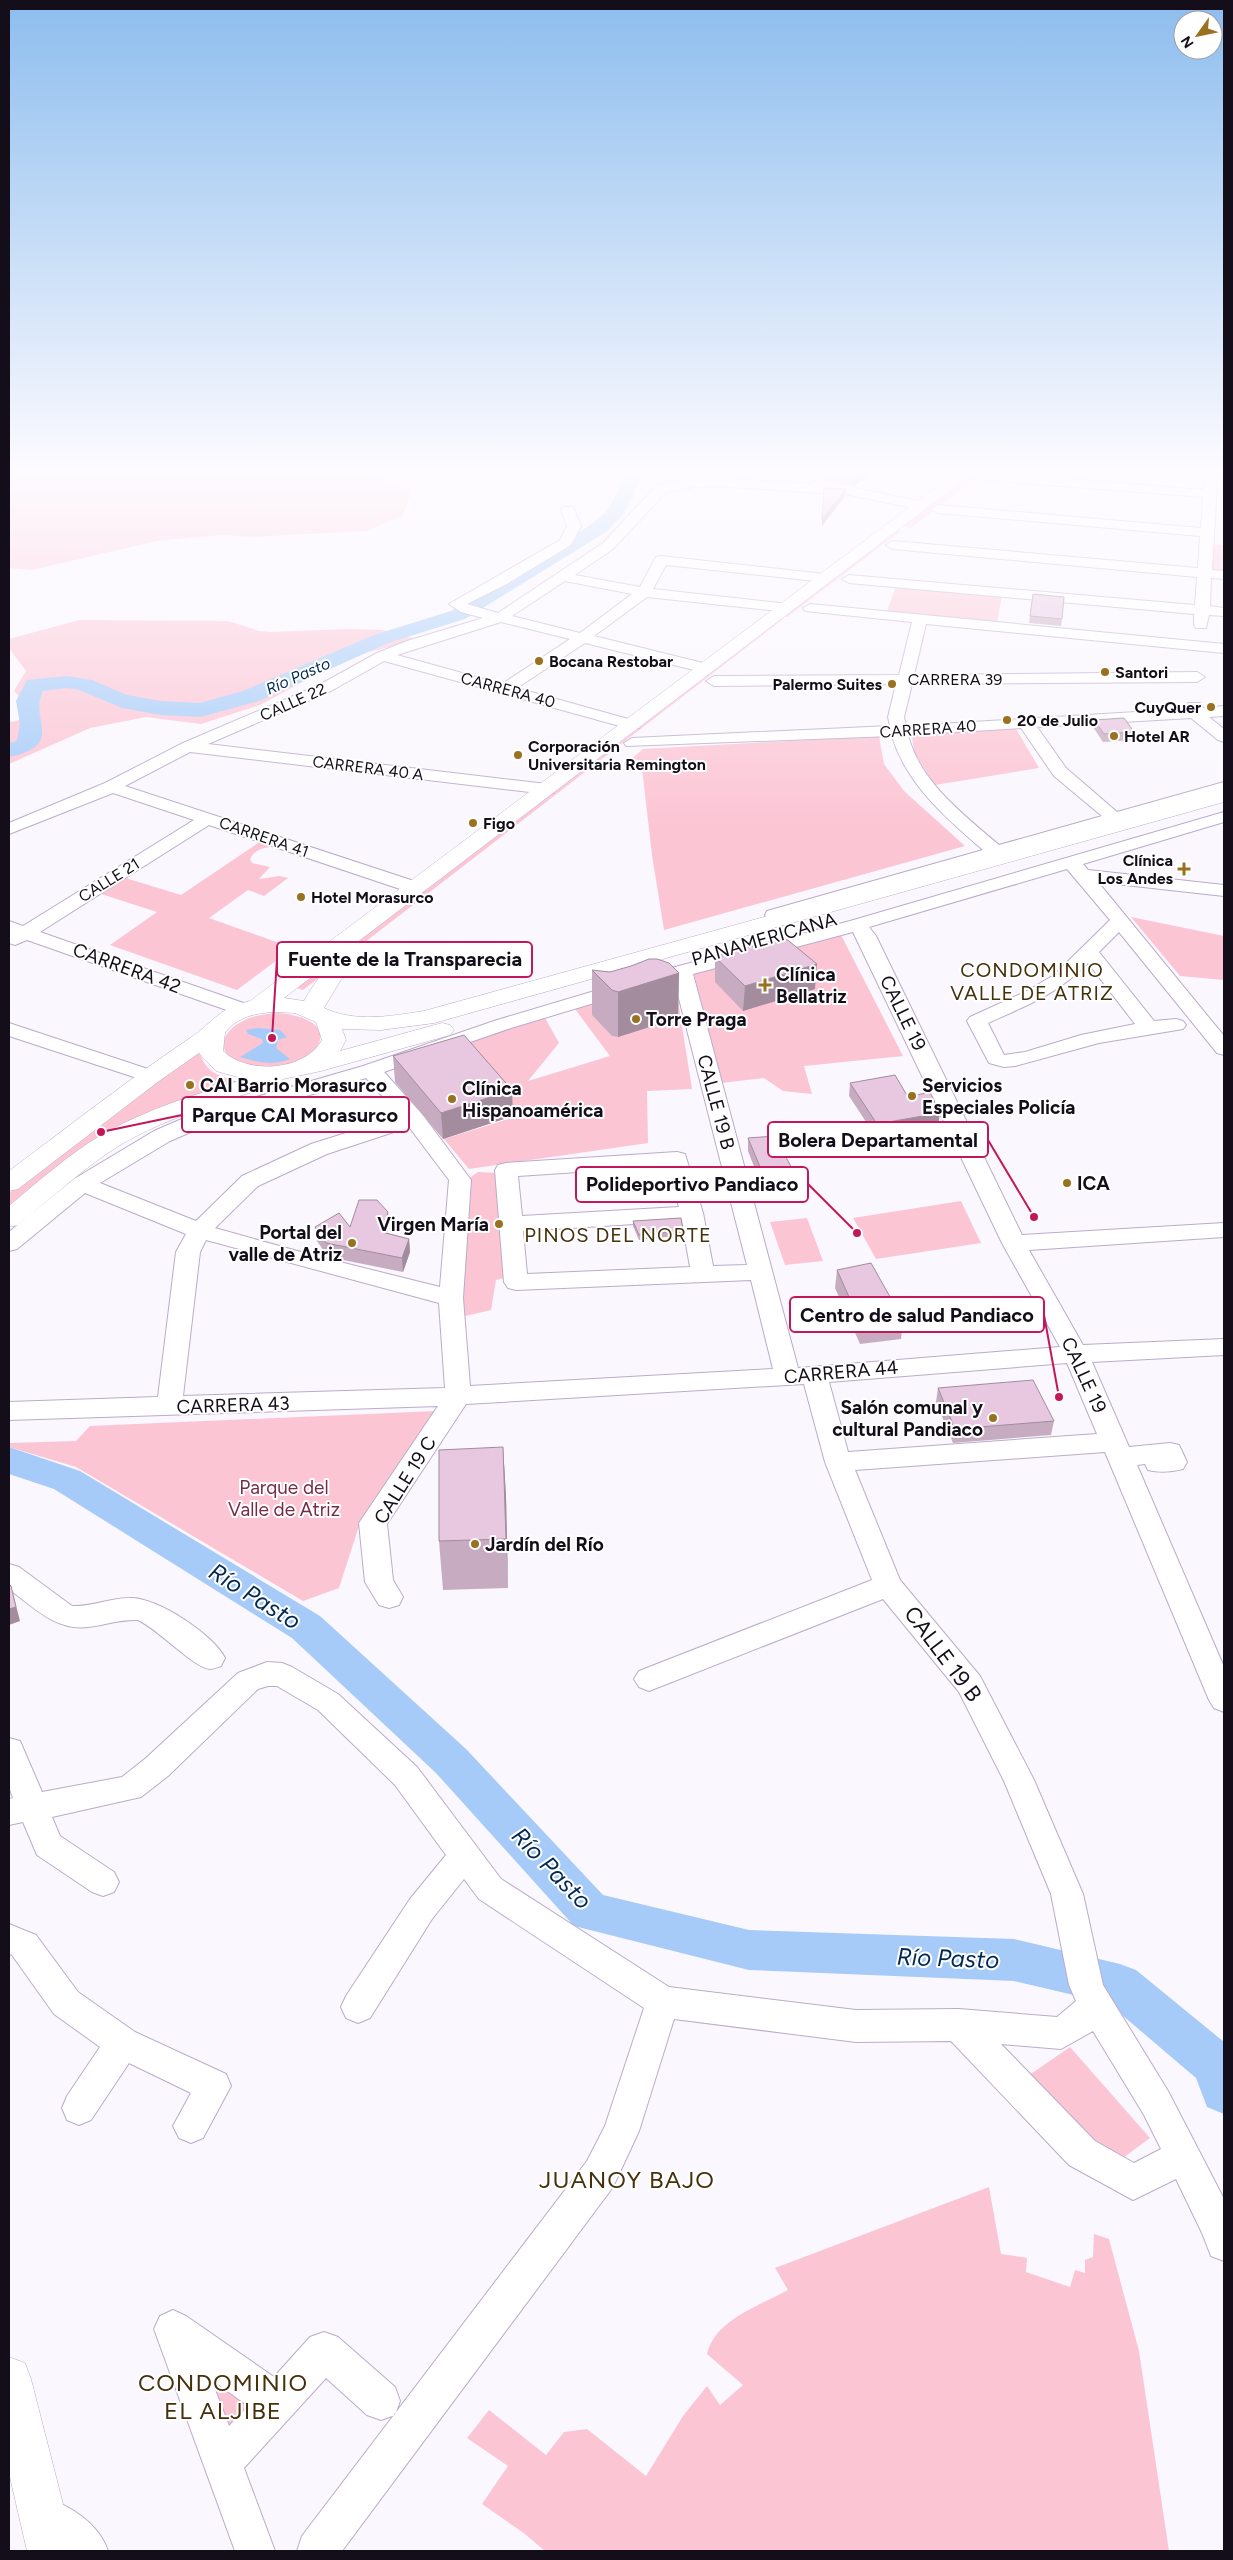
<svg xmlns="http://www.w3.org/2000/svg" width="1233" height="2560" viewBox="0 0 1233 2560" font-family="Figtree,sans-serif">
<rect width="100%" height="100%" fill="#faf7fe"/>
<path fill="#fcc5d4" d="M9,468H357L412,491L402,516L366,531L251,537L222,535L157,541L32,570L9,568Z
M978,468H989L911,528L902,526Z
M891,529L901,531L787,617L775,615Z
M1214,544L1224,545V572L1212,571Z
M896,586L1002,595L997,622L887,611Z
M773,616L783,619L303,990L291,986Z
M79,620L228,621L260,631L272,632L347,629L382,630L413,638L397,645L349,657L260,705L201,724L146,717L90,728L9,764V721L13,722L36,714L14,691L26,671L9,648V639Z
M1015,727L1039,768L935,785L914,752L912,736Z
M879,736L884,764L904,791L965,846L664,930L652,855L641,760H630L643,749Z
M261,841L281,846C269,847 256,847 250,859L252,863L270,867L259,879L280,876L288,878L264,896L248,890L209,918L293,948L237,990L110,945L157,912L95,892L119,876L181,895Z
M1131,917L1224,936V980L1180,976Z
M840,933L903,1056L804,1066L812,1094L783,1091L764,1078L721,1083L694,974Z
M675,982L692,1089L647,1091L648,1143L469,1169L444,1139L518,1116L466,1043L545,1018L559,1043L528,1081L610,1056L575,1009Z
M278,1013C361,1021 307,1080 247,1065C215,1057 217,1033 245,1020C255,1015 267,1014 278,1013Z
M199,1050C206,1075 219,1075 241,1083L204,1096L41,1187L9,1211V1193Z
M478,1172L499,1173L504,1278L496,1280L491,1310L465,1316L461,1300L465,1181Z
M961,1201L981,1243L876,1259L853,1218Z
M807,1218L823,1261L785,1265L770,1222Z
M436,1411L360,1523L339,1588L303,1601L76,1467L9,1447V1443L76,1441L90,1426Z
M1070,2047L1150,2138L1100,2175L1022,2080Z
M989,2187L1001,2254L1027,2258L1026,2272L1070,2287L1075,2270L1085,2273V2260L1093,2257L1094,2234L1109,2239L1139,2351L1169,2551H545L525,2534L482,2504L508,2466L467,2438L489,2410L546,2455L564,2432L587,2429L646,2476L683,2416L707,2386L720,2405L743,2385L707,2354C715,2320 759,2306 788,2290L775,2268Z
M221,2371L267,2405L227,2449L209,2384Z"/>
<path fill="#a6cbf8" d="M258,1028L280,1030L287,1037L278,1040L276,1048L290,1059C273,1066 256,1062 240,1057L263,1043L262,1039L248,1034L246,1030Z"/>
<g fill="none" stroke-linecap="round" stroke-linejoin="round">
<path fill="#a6cbf8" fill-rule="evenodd" d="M654,468L642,476L624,514L606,532L465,619L388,643L259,701L201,717L161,715L122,708L79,690L67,688L43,691C28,721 67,744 9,757V743L17,741L20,723L16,701L27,680L67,676L92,680L127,695L161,701L200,703L243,691L374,635L451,611L592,524L607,511L629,469Z
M677,468H741L739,472C725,475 686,481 677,468Z
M9,1447L80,1471L320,1616L466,1749L603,1895L749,1930L1014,1939L1120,1964L1136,1970L1224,2042V2114L1207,2107L1196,2078L1108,2003L1014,1981L749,1970L574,1926L436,1773L292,1638L54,1489L9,1474Z"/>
<defs>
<path id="minor" d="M938,468H963L972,473L966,477Z
M1206,468H1218L1212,570L1224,571V579L1211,578L1210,606L1224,608V616L1209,615L1206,628H1196L1194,625V614L849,583L842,579L849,575L1195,605L1197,577L893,549L886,545L893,541L1198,568L1200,536L938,513L931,509L938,505L1201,528L1203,497L985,480L979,476L985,472L1204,490Z
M715,478L812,484L818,480L922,502L929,506L922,510L835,492L821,493L715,486L694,487L666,492L613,549L575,575L640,587L656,557L661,556L825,574L832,578L825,582L666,565L653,589L788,604L795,608L788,612L647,597L594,636L711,665L714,668L711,671L706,673L585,643L517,688L639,722L641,725L639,728H627L384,661L331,691L208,744L547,784L553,785L556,789L553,793L547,794L190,752L125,786L423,884L425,888L423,892H409L209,825L40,932L252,1006L255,1010L252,1014H238L27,940L15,945L9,943V921L23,926L194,820L113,793L9,834V823L105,783L183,743L319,685L377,653L407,641L483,618L461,612L449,604L560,540L567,526L561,510L563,507H573L581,526L571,545L505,585L467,604L498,613L603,543L656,486L675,481ZM565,581L632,594L580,633L512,616ZM501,622L570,639L502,684L397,655Z
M810,604L1224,644V653L926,624L914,675L1197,672L1205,677L1197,682L912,684L904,717L906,726L1186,709L1188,703H1200L1202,708L1224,706V716L1209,717L1224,729V742L1218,740L1191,718L1037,727L1066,768L1117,812L1224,782V792L781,919H767L765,915L767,911L983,850C947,819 906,784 892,736L626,746L624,743L632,738L890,726L888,717L896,684L714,686L706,681L714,676L899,675L912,622L805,611L803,608ZM1021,728L1054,776L1102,816L999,845C964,815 920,782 908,735Z
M1224,812V822L1083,864L1088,870L1224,885V896L1098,882L1224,1036V1055L1217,1053L1119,932L1099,952L1154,1021L1176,1019L1183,1021L1186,1025L1183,1029L1099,1043L1015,1066L1004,1067L989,1063L967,1021L970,1017L1027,991L1054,975L1110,920L1067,869L869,927L876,936L1022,1235L1224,1223V1237L1029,1250L1083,1345L1224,1339V1355L1092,1362L1129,1447L1170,1443L1179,1445L1187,1462L1183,1469C1171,1472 1160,1473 1148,1470L1145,1464L1137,1465L1224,1667V1712L1214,1708L1209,1700L1105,1452L855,1470L900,1580L980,1676L1034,1780L1083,1894L1103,1985L1168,2091L1224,2199V2261L1211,2256L1202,2233L1176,2179L1133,2200L1069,2165L951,2041L856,2042L674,2019L639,2131L613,2187L342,2551H297L302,2536L587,2161L605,2126L644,2008L479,1899L464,1879L432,1919L370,2018L358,2023L346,2018L341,2007L346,1996L410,1899L446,1855L395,1785L318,1710L277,1686H268L258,1689L168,1776L141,1797L52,1817L60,1836L114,1872L119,1882L114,1892L103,1896L92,1892L37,1855L23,1822L9,1825V1799L13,1798L9,1787V1738L20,1741L42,1792L122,1777L146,1758L238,1673L267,1662L282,1663L292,1667L338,1694L417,1767L501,1879L669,1987L856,2010L959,2009L1057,2017L1076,2001L1069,1985L1051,1894L1004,1781L959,1692L883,1599L649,1691L639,1687L634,1679L639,1671L872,1580L825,1462L804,1384L466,1404L387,1524L393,1580L403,1597L399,1605L389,1608L379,1605L365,1582L359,1523L438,1406L9,1420V1402L158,1397L176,1252L186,1234L85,1193L17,1249L9,1251V1232L74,1179L154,1131L184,1118L363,1066L497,1020L675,967L850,921ZM853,932L1002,1243L1060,1347L798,1368L693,974ZM1088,963L1135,1024L1081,1035L1025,1052L1004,1055L988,1023C1028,1005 1056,995 1088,963ZM674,979L747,1265L713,1266L703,1213L685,1154L677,1152L506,1163L498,1165L495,1170L504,1282L508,1288L516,1290L751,1280L773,1369L470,1386L463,1298L471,1180L422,1114L384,1072L511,1028ZM366,1078L400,1116L311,1144L242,1176L196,1221L100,1183L170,1141L200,1128ZM409,1127L449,1180L440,1287L308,1254L215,1228L258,1186L327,1154ZM668,1166L679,1207L522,1216L518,1176ZM682,1221L690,1267L527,1274L523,1231ZM206,1240L439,1303L445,1388L183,1396L200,1252ZM1067,1363L1097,1434L848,1452L829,1382ZM1093,2031L1144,2115L1161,2149L1134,2163L1095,2141L1001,2044L1061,2049Z
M9,1023L157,1072L160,1076L157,1080L150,1082L143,1080L9,1036Z
M9,1564L19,1567L72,1606C92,1607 110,1598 130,1598C157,1597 214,1635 225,1658L221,1666C218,1667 213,1669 210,1669C194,1668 158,1629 138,1620C121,1619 105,1625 88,1627C56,1631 33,1607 9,1589Z
M9,1924L36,1935L78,1992L135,2032L226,2074L231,2086L203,2138L191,2143L179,2138L173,2126L191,2093L129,2063L91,2120L79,2125L67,2120L62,2108L67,2096L100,2047L54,2014L12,1955L9,1954Z
M173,2310L186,2316L274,2377L310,2337L324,2332L338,2337L395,2387L400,2401L395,2415L381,2420L367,2415L326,2378L244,2468L275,2551H235L154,2329L160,2316ZM211,2379L248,2406L229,2426Z
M43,2496C71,2507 98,2522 108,2551H60C44,2534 33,2541 23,2516L29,2502Z"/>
<path id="major" d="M962,468H979L284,998L304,1001C315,981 343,940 369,946L372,951L340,981L324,1008C355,1023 392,1016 424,1011L1224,790V802L434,1023L381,1030L342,1029L346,1040L340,1051L442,1023L450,1025L454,1030L450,1035L321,1071L283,1079L280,1083C226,1101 169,1116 120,1145C83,1168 52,1198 18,1225L9,1227V1206C39,1181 69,1154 103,1134C147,1109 197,1094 245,1079L216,1071L199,1053L159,1081L18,1189L9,1191V1171C69,1126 128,1080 190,1038C215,1021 217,1009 250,1001ZM274,1012L295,1013L316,1022L322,1040C305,1071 248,1075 223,1051L225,1033C236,1017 256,1013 274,1012Z
M9,2357L25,2363L31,2379L75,2551H27L9,2473Z"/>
</defs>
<use href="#minor" stroke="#bbabcb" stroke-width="2"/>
<use href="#major" stroke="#bbabcb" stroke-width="1"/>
<use href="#minor" fill="#fff" fill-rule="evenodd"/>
<use href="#major" fill="#fff" fill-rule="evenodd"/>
</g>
<path fill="#c7acc1" d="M825,468H869L868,475L854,486L824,479Z
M1033,594L1064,597L1061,626L1029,623Z
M1094,720L1134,732L1133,740L1103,742L1093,727Z
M715,957L815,989L743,1011L715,982Z
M592,970L610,972L679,973L678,1018L618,1037L612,1036L592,1015Z
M393,1056L513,1116L443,1139L395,1082Z
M850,1083L908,1097L938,1126L876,1137L849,1096Z
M748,1138L800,1184L799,1197L767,1200L748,1151Z
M633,1221L683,1230V1235L639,1240L633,1226Z
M389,1225L387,1233L409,1239L410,1252L403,1272L328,1257L317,1241L315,1227Z
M837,1270L903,1320L901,1339L860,1344L835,1288Z
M938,1388L1054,1421L1051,1435L953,1443L936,1402Z
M503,1447L506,1496L508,1588L443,1590L439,1541Z"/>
<path fill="#a28c9d" d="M869,468L868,475L854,486L855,468Z
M846,489L845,496L822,526V519Z
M817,964L815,989L743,1011L745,986Z
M679,973L678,1018L618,1037V992Z
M512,1090L513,1116L443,1139L441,1113Z
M940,1113L938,1126L876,1137L877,1124Z
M388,1212L389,1225L384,1245L382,1232Z
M409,1239L410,1252L403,1272L402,1258Z
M503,1447L506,1496L508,1588L506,1539Z
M11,1586L20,1621L9,1625V1609Z"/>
<path fill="#e7c8e0" stroke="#a28c9d" d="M824,488L846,489L822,519Z
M1033,594L1064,597L1062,619L1030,616Z
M1124,718L1134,732L1104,734L1094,720Z
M784,937L817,964L745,986L715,957Z
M649,959H657L669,963L679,973L618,992L612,990L592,970L610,972L631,966Z
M464,1035L512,1090L441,1113L393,1056Z
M895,1075L908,1097L930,1092L940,1113L877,1124L850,1083Z
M775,1136L800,1184L768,1186L748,1138Z
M359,1200H377L388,1212L382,1232L409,1239L402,1258L326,1243L315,1227L339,1213L350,1227Z
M681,1218L683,1230L639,1235L633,1221Z
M871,1263L903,1320L862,1326L837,1270Z
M1033,1380L1054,1421L955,1429L938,1388Z
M503,1447L506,1539L439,1541V1450Z
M9,1584L11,1586L16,1607L9,1609Z"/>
<linearGradient id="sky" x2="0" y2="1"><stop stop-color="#8dbdee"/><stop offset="0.57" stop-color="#fdfbff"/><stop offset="1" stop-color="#fdfbff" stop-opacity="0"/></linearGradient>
<rect width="1233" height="827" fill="url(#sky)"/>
<g fill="#9a711e" stroke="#fff" stroke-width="2">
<circle cx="539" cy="661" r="5"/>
<circle cx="1105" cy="672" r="5"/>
<circle cx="892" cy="684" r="5"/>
<circle cx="1211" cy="707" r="5"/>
<circle cx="1007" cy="720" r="5"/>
<circle cx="1114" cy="736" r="5"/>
<circle cx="518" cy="755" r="5"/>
<circle cx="473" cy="823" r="5"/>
<path d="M1181.5 861.5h5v5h5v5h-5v5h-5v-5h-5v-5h5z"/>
<circle cx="301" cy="897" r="5"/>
<path d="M762.5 977.5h5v5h5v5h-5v5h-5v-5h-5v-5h5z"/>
<circle cx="636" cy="1019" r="5"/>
<circle cx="190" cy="1085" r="5"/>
<circle cx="912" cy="1096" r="5"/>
<circle cx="452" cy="1099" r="5"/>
<circle cx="1067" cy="1183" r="5"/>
<circle cx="499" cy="1224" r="5"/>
<circle cx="352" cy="1243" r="5"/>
<circle cx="993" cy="1418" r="5"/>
<circle cx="475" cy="1544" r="5"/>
</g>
<g text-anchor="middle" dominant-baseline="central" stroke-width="4" stroke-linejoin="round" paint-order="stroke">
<g font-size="16" font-weight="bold" fill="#130e19" stroke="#fff" text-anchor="start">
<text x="549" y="661">Bocana Restobar</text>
<text x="1115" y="672">Santori</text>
<text x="882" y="684" text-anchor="end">Palermo Suites</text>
<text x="1201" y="707" text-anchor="end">CuyQuer</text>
<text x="1017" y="720">20 de Julio</text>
<text x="1124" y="736">Hotel AR</text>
<text x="528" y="746">Corporación<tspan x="528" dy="18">Universitaria Remington</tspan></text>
<text x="483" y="823">Figo</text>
<text x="1173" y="860" text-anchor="end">Clínica<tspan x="1173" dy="18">Los Andes</tspan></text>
<text x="311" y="897">Hotel Morasurco</text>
</g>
<g font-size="16" font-style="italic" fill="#032951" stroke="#fff">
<text transform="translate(298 676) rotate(-24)">Río Pasto</text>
</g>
<g font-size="16" fill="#130e19" stroke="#fff">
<text x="955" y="679">CARRERA 39</text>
<text transform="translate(508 690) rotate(15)">CARRERA 40</text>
<text transform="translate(293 702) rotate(-24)">CALLE 22</text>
<text transform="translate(928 729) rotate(-4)">CARRERA 40</text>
<text transform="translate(368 768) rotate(7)">CARRERA 40 A</text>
<text transform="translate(264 837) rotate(19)">CARRERA 41</text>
<text transform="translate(109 880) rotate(-32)">CALLE 21</text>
</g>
<g font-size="19" fill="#130e19" stroke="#fff">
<text transform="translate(764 939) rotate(-16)">PANAMERICANA</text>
<text transform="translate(127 968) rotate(20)">CARRERA 42</text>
<text transform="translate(903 1013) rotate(64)">CALLE 19</text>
<text transform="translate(716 1102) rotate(75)">CALLE 19 B</text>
<text transform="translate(841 1372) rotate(-5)">CARRERA 44</text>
<text transform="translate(1084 1375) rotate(65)">CALLE 19</text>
<text transform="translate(233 1405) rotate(-2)">CARRERA 43</text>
<text transform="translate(405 1480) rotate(-58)">CALLE 19 C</text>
</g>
<g font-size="19" font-weight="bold" fill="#130e19" stroke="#fff" text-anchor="start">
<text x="776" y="974">Clínica<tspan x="776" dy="22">Bellatriz</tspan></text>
<text x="646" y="1019">Torre Praga</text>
<text x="200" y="1085">CAI Barrio Morasurco</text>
<text x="922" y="1085">Servicios<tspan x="922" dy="22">Especiales Policía</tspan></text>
<text x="462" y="1088">Clínica<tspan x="462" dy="22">Hispanoamérica</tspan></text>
<text x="1077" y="1183">ICA</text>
<text x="489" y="1224" text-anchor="end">Virgen María</text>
<text x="342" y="1232" text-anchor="end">Portal del<tspan x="342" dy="22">valle de Atriz</tspan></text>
<text x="983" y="1407" text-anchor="end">Salón comunal y<tspan x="983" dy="22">cultural Pandiaco</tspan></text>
<text x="485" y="1544">Jardín del Río</text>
</g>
<g font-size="19" fill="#752d47" stroke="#fff">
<text x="284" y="1487">Parque del<tspan x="284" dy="22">Valle de Atriz</tspan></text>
</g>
<g font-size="20" letter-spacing="1" fill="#45310a" stroke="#fff">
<text x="1032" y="970">CONDOMINIO<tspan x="1032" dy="23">VALLE DE ATRIZ</tspan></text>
<text x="618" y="1235">PINOS DEL NORTE</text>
</g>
<g font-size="22" fill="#130e19" stroke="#fff">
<text transform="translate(943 1654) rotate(53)">CALLE 19 B</text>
</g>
<g font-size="24" font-style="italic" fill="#032951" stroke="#fff">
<text transform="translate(255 1596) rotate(32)">Río Pasto</text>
<text transform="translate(552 1868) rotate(46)">Río Pasto</text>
<text transform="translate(948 1958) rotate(2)">Río Pasto</text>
</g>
<g font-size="24" letter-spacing="1" fill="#45310a" stroke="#fff">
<text x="627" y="2179">JUANOY BAJO</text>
<text x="223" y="2382">CONDOMINIO<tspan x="223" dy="28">EL ALJIBE</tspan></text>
</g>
</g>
<path fill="none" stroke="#c2185b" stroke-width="2" d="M272 1038L277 959M101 1132L182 1115M1034 1217L988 1140M857 1233L808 1184M1059 1397L1044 1315"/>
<g fill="#c2185b" stroke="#fff" stroke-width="2">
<circle cx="272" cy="1038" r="5"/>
<circle cx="101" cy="1132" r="5"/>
<circle cx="1034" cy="1217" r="5"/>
<circle cx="857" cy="1233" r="5"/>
<circle cx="1059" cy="1397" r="5"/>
</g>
<g fill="#fff" stroke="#c2185b" stroke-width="2">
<rect x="277" y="942" width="255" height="35" rx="5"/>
<rect x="182" y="1097" width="227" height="35" rx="5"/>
<rect x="768" y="1122" width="220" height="35" rx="5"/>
<rect x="576" y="1167" width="232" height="35" rx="5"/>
<rect x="790" y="1297" width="254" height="35" rx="5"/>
</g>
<g font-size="20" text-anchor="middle" font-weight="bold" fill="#130e19">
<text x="405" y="966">Fuente de la Transparecia</text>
<text x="295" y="1122">Parque CAI Morasurco</text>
<text x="878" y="1147">Bolera Departamental</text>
<text x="692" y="1191">Polideportivo Pandiaco</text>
<text x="917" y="1322">Centro de salud Pandiaco</text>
</g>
<rect width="1233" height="2560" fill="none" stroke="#130e19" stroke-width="20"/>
<g transform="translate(1198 35) rotate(237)"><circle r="24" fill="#ffffff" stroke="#a19fa3"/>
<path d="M0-4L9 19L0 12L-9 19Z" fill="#9a711e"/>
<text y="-8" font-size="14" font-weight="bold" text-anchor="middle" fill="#130e19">N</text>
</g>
</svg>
